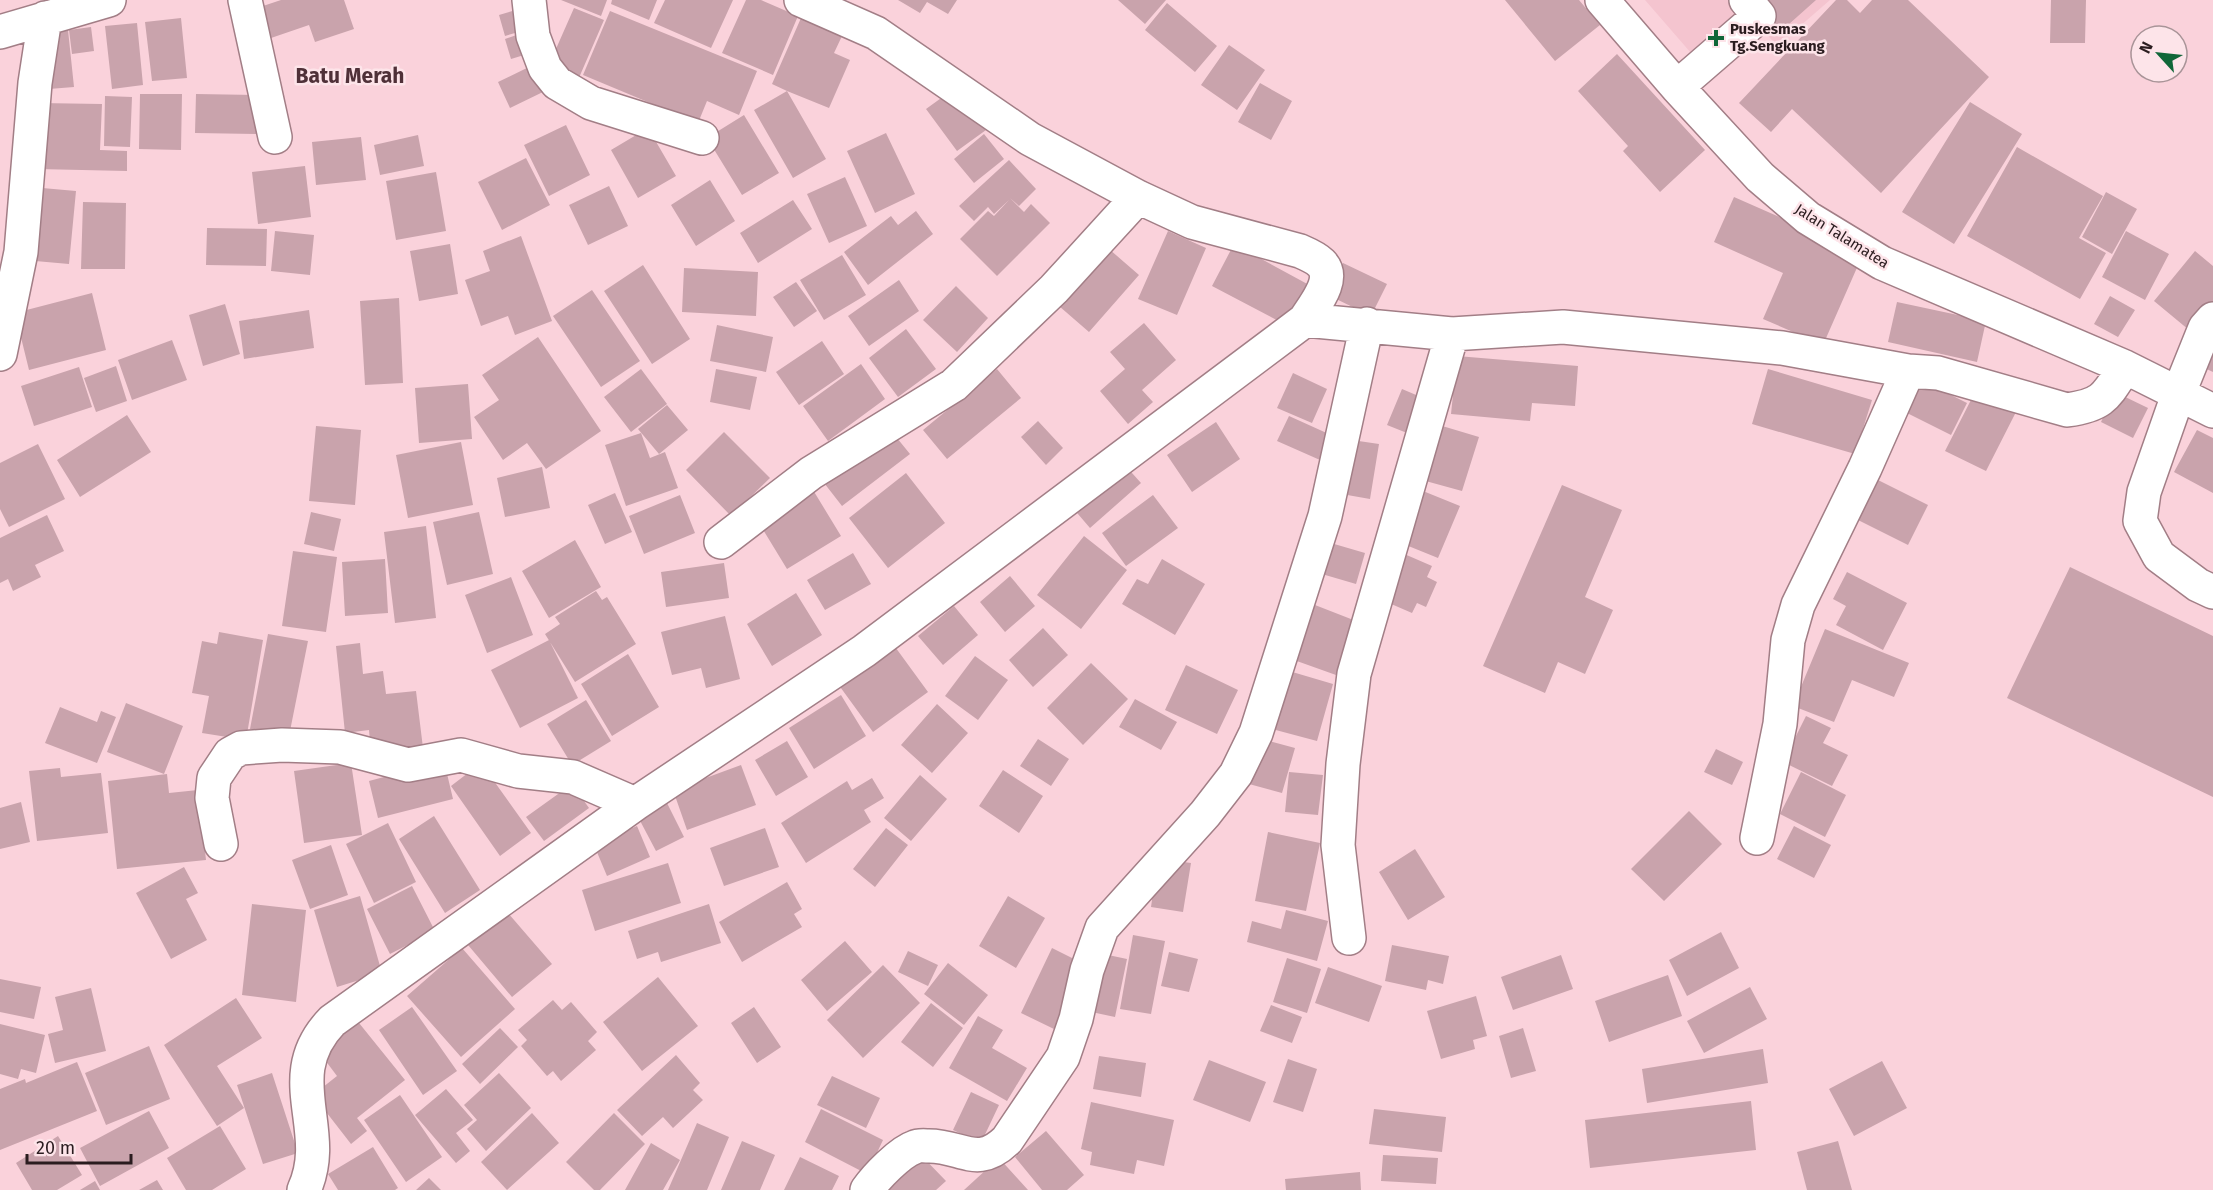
<svg xmlns="http://www.w3.org/2000/svg" width="2213" height="1190" viewBox="0 0 2213 1190" font-family="'Fira Sans',sans-serif">
<rect width="100%" height="100%" fill="#fad2db"/>
<path fill="#f4c4cf" d="M1645,0H1830L1777,46L1764,31L1711,76Z"/>
<path fill="#c9a3ac" d="M281,0H344L354,29L315,42L309,25L271,38L260,7Z
M561,0H607L601,16Z
M612,0H657L649,20L611,4Z
M665,0H733L711,48L654,23Z
M746,0H761L798,16L773,75L722,53Z
M898,0H957L948,14L927,2L920,13Z
M1118,0H1166L1145,24Z
M1505,0H1579L1600,25L1555,61Z
M1750,0H1816L1779,33Z
M1836,0H1847L1860,13L1872,0H1908L1989,77L1881,193L1792,109L1771,132L1739,103Z
M2051,0H2086L2085,43H2050Z
M1167,3L1217,46L1195,72L1145,30Z
M574,8L604,20L578,80L548,67Z
M516,10L522,31L505,36L499,15Z
M610,11L757,71L739,115L707,101L698,123L583,75Z
M181,18L187,78L152,81L145,22Z
M801,18L842,36L834,53L850,60L829,108L787,91L826,159L793,178L754,110L787,91L772,84Z
M137,23L143,85L112,89L105,26Z
M91,27L94,51L72,54L69,30Z
M68,30L74,87L49,89L43,33Z
M528,31L534,52L511,59L505,39Z
M1229,45L1265,70L1237,110L1201,85Z
M1617,54L1705,150L1660,192L1623,151L1628,146L1578,91Z
M533,65L545,91L510,108L498,82Z
M1260,83L1292,101L1271,140L1238,122Z
M955,88L986,130L957,151L926,109Z
M140,94H182L181,150L139,149Z
M196,94L258,95L257,134L195,133Z
M105,96L132,97L130,147L104,146Z
M1970,102L2022,134L1954,244L1902,212Z
M39,103L102,104L100,150L127,151V171L37,169Z
M744,115L779,173L742,195L707,138Z
M566,125L590,175L549,196L524,145Z
M648,128L676,176L638,198L611,150Z
M886,133L915,194L875,213L847,151Z
M984,134L1004,159L974,183L954,159Z
M418,135L424,166L380,175L374,145Z
M361,137L366,180L316,185L312,142Z
M2017,147L2103,196L2079,238L2106,253L2080,299L1967,236Z
M526,158L550,205L502,230L478,182Z
M1009,160L1036,189L1019,206L1010,198L1024,212L1031,204L1050,223L997,276L960,239L988,211L994,216L1009,200L994,214L988,207L974,221L959,206Z
M305,166L311,217L258,224L252,172Z
M436,172L446,231L396,240L386,181Z
M845,177L867,226L829,243L807,194Z
M710,180L735,221L696,246L671,205Z
M609,186L628,226L588,245L569,205Z
M31,187L76,191L69,264L24,260Z
M2106,192L2137,209L2112,254L2082,237Z
M1734,197L1863,254L1823,345L1763,319L1783,273L1714,242Z
M793,200L812,229L758,263L740,233Z
M83,202L126,203L125,269H81Z
M916,211L933,234L868,285L844,252L891,216L898,225Z
M207,228L267,229L266,266L206,265Z
M275,231L314,235L310,275L271,271Z
M1168,231L1206,248L1177,315L1138,299Z
M2126,231L2169,254L2145,300L2102,277Z
M521,236L552,321L515,335L508,316L481,326L465,280L490,271L483,251Z
M450,244L458,294L419,301L410,251Z
M1234,244L1311,286L1290,327L1212,286Z
M1109,249L1139,275L1089,332L1059,306Z
M2195,251L2213,266V301L2189,330L2154,301Z
M842,255L866,295L824,320L800,280Z
M1343,263L1387,284L1371,316L1328,295Z
M643,265L690,339L652,364L604,291Z
M684,268L758,272L756,316L682,312Z
M899,280L919,311L869,346L848,316Z
M796,282L817,311L794,327L773,297Z
M956,286L988,318L957,352L923,320Z
M592,290L640,361L601,387L553,316Z
M92,293L106,350L29,370L15,313Z
M2110,296L2135,310L2118,337L2094,324Z
M399,298L403,383L365,385L360,301Z
M1897,302L1986,321L1977,362L1888,342Z
M225,304L240,354L203,366L189,315Z
M309,310L314,348L244,359L239,321Z
M1144,323L1176,360L1142,390L1153,402L1128,424L1100,391L1125,369L1110,352Z
M717,325L773,337L766,372L710,361Z
M906,329L936,369L898,397L869,358Z
M2213,331V372L2196,364Z
M538,337L601,431L546,469L527,443L503,460L474,417L499,400L482,375Z
M172,340L187,380L132,400L118,360Z
M822,341L844,374L799,405L776,372Z
M1457,356L1578,366L1575,406L1532,403L1530,421L1451,414Z
M861,364L885,399L828,441L803,406Z
M116,366L127,401L96,412L84,378Z
M79,367L92,407L34,426L21,386Z
M641,369L667,404L631,432L604,397Z
M716,369L757,377L750,410L710,402Z
M997,369L1021,398L947,459L923,430Z
M1768,369L1872,400L1855,454L1752,424Z
M1293,373L1327,389L1312,423L1277,408Z
M1915,377L1967,403L1951,435L1899,409Z
M468,384L472,439L419,443L415,388Z
M1402,389L1428,400L1412,435L1387,425Z
M1975,392L2016,412L1986,471L1945,451Z
M2115,392L2148,408L2133,438L2101,422Z
M667,405L688,430L659,454L638,429Z
M127,415L151,452L80,497L57,460Z
M1289,416L1331,435L1320,460L1277,441Z
M1038,421L1063,448L1046,465L1021,437Z
M1216,422L1240,459L1192,492L1167,455Z
M1439,425L1479,437L1462,491L1422,480Z
M316,426L361,430L355,505L309,501Z
M888,427L910,454L842,506L821,479Z
M2197,430L2213,438V493L2174,472Z
M724,432L770,478L731,516L686,470Z
M641,433L650,458L665,452L678,488L626,506L605,445Z
M1345,439L1379,444L1370,499L1336,493Z
M461,442L473,505L408,518L396,455Z
M38,444L65,499L9,527L0,509V463Z
M1123,463L1141,483L1090,528L1072,507Z
M542,467L550,508L505,517L497,478Z
M906,473L945,523L888,568L849,518Z
M1872,477L1928,505L1908,545L1852,517Z
M1562,485L1622,510L1585,597L1613,610L1585,674L1558,662L1545,693L1483,666Z
M813,490L841,536L787,569L759,523Z
M1423,491L1460,506L1438,558L1401,543Z
M615,493L632,532L605,544L588,505Z
M680,495L695,533L644,554L629,516Z
M1153,495L1178,528L1126,566L1102,533Z
M311,512L341,519L334,551L304,544Z
M479,512L493,574L447,585L433,522Z
M47,515L64,551L35,565L41,577L13,591L8,579L0,583V538Z
M426,526L436,618L395,623L384,532Z
M1084,536L1127,570L1081,629L1037,595Z
M575,540L601,587L549,618L522,571Z
M1324,541L1365,553L1356,584L1315,572Z
M293,551L337,557L326,632L282,626Z
M853,553L871,584L825,610L807,580Z
M1402,553L1432,566L1427,577L1437,582L1426,607L1417,603L1412,613L1382,600Z
M385,559L388,613L345,616L342,562Z
M1162,559L1205,584L1175,635L1122,604L1137,579L1148,584Z
M724,563L729,598L666,607L661,572Z
M2070,567L2213,636V797L2007,698Z
M1847,572L1907,603L1883,650L1836,625L1846,606L1833,599Z
M1010,576L1035,606L1005,632L980,602Z
M511,577L533,635L487,653L465,595Z
M596,591L602,600L607,597L636,644L575,682L545,634L560,624L555,617Z
M796,593L822,635L772,666L747,624Z
M1315,605L1356,621L1336,675L1294,660Z
M954,606L978,635L943,665L918,636Z
M725,616L740,679L706,688L701,668L672,675L661,632Z
M1043,628L1068,655L1033,687L1009,660Z
M1825,629L1909,663L1894,697L1852,680L1834,722L1793,706Z
M219,632L263,640L246,740L202,733L209,696L192,693L202,641L217,644Z
M268,634L308,641L289,736L250,729Z
M549,640L578,698L520,728L491,670Z
M360,643L363,674L383,671L386,694L416,691L423,748L371,754L369,730L345,733L336,646Z
M893,644L928,692L873,732L838,684Z
M628,654L659,707L612,736L581,684Z
M975,656L1008,680L978,720L945,696Z
M1091,663L1128,699L1083,745L1047,708Z
M1186,665L1238,690L1217,734L1165,710Z
M1289,671L1333,684L1317,741L1272,729Z
M841,695L866,736L814,769L789,728Z
M1135,699L1177,722L1161,750L1119,727Z
M586,700L611,741L572,765L547,724Z
M126,703L183,726L164,774L107,752Z
M937,704L968,733L932,773L901,745Z
M60,707L97,722L101,711L116,717L97,763L45,743Z
M1806,716L1831,728L1823,743L1848,755L1832,786L1783,762Z
M1038,739L1069,759L1051,786L1020,766Z
M1262,739L1295,748L1282,793L1249,784Z
M787,741L808,777L776,796L755,760Z
M1716,749L1743,762L1732,785L1704,772Z
M444,761L453,799L378,818L369,781Z
M351,763L362,835L304,843L294,771Z
M481,763L531,833L500,856L451,786Z
M741,765L756,805L687,830L673,790Z
M60,768L61,777L101,773L108,833L37,841L29,771Z
M1003,770L1043,796L1019,833L979,806Z
M1289,772L1323,775L1318,815L1285,812Z
M1801,772L1846,795L1825,837L1780,814Z
M167,774L169,793L198,790L206,860L117,869L108,781Z
M920,775L947,799L911,841L884,818Z
M872,778L884,798L864,810L871,822L806,863L781,823L847,781L852,790Z
M572,784L589,808L544,841L526,817Z
M666,801L684,837L656,851L637,815Z
M21,802L30,842L0,849V808Z
M1689,811L1722,844L1664,901L1631,869Z
M434,816L480,890L445,913L399,839Z
M388,823L416,882L374,903L346,844Z
M637,826L650,857L607,876L594,845Z
M1794,826L1831,845L1814,878L1777,859Z
M765,828L779,867L724,886L710,848Z
M886,828L908,845L875,887L853,869Z
M1268,832L1320,843L1306,911L1255,901Z
M331,845L348,895L310,909L292,860Z
M1415,849L1445,897L1408,920L1379,872Z
M1169,860L1191,863L1183,912L1151,907L1155,879Z
M668,863L681,903L595,931L582,890Z
M184,867L198,893L186,899L207,940L171,959L136,893Z
M787,882L802,909L794,914L802,927L742,962L719,922Z
M412,886L435,931L390,954L367,909Z
M360,896L382,973L337,987L314,910Z
M1008,896L1045,918L1016,968L979,946Z
M252,904L306,910L296,1002L242,995Z
M709,904L721,943L661,962L658,952L637,959L628,931Z
M502,906L552,964L512,997L463,939Z
M1286,910L1328,921L1317,961L1247,942L1252,921L1281,929Z
M1721,932L1739,968L1687,996L1669,960Z
M1133,935L1165,941L1151,1014L1120,1009Z
M845,941L872,972L827,1011L801,980Z
M1392,945L1449,956L1443,984L1428,980L1426,990L1385,981Z
M462,948L515,1009L461,1057L407,996Z
M1052,948L1086,965L1054,1029L1021,1013Z
M908,951L938,965L928,986L898,972Z
M1094,952L1127,959L1115,1017L1082,1010Z
M1169,952L1198,959L1189,992L1161,986Z
M1561,955L1573,989L1513,1010L1501,977Z
M1287,958L1321,969L1307,1013L1273,1002Z
M948,963L988,995L964,1025L924,994Z
M883,965L920,1003L863,1058L827,1020Z
M1328,967L1382,986L1369,1022L1315,1003Z
M1668,975L1682,1016L1609,1042L1595,1001Z
M658,977L698,1026L642,1071L603,1022Z
M0,979L41,987L34,1019L0,1012Z
M1750,987L1767,1019L1704,1053L1687,1021Z
M91,988L106,1051L55,1063L48,1034L63,1030L55,997Z
M1476,996L1487,1036L1473,1040L1475,1049L1441,1059L1427,1011Z
M236,998L262,1038L217,1066L244,1108L217,1126L164,1045Z
M553,1000L562,1010L571,1002L597,1032L588,1041L596,1050L561,1081L553,1071L547,1076L521,1046L527,1040L518,1030Z
M931,1003L963,1028L933,1067L901,1042Z
M1271,1005L1302,1017L1292,1043L1260,1031Z
M412,1007L457,1071L423,1095L379,1030Z
M754,1007L781,1047L757,1063L731,1023Z
M978,1016L1003,1030L992,1048L1027,1068L1007,1101L949,1068Z
M355,1018L405,1080L357,1118L367,1131L351,1144L313,1095L337,1076L316,1048Z
M0,1024L45,1035L36,1073L21,1069L18,1079L0,1074Z
M500,1028L518,1047L480,1084L462,1064Z
M1523,1028L1536,1071L1511,1078L1499,1036Z
M149,1046L170,1099L106,1125L85,1073Z
M1763,1049L1768,1083L1647,1103L1642,1069Z
M676,1055L700,1083L693,1090L703,1100L673,1128L663,1117L642,1136L617,1110Z
M1099,1056L1146,1063L1141,1097L1093,1089Z
M1288,1059L1317,1069L1303,1112L1273,1102Z
M1209,1060L1266,1082L1250,1122L1193,1100Z
M1882,1061L1907,1108L1854,1136L1829,1089Z
M77,1062L97,1111L0,1150V1089L25,1079L26,1083Z
M272,1073L298,1153L263,1164L237,1085Z
M499,1073L531,1108L486,1151L467,1129L477,1120L464,1105Z
M832,1076L880,1098L866,1128L817,1105Z
M446,1089L473,1120L456,1133L470,1151L456,1163L415,1115Z
M971,1092L999,1105L981,1143L953,1130Z
M400,1095L442,1157L406,1182L364,1120Z
M1751,1101L1756,1150L1590,1168L1585,1120Z
M1091,1102L1174,1120L1164,1166L1137,1160L1134,1174L1090,1165L1092,1152L1081,1149Z
M821,1109L883,1140L867,1174L805,1142Z
M1374,1109L1446,1117L1442,1152L1369,1144Z
M149,1111L169,1148L100,1186L80,1148Z
M532,1113L559,1143L507,1190L481,1162Z
M614,1113L645,1144L600,1190H594L566,1162Z
M697,1123L729,1137L707,1190H668Z
M220,1126L246,1169L212,1190H186L167,1158Z
M1046,1131L1084,1175L1067,1190H1042L1015,1157Z
M58,1136L82,1175L57,1190H32L16,1163Z
M742,1141L775,1155L760,1190H721Z
M1838,1141L1852,1190H1807L1797,1152Z
M651,1143L680,1160L663,1190H625Z
M373,1147L398,1188L395,1190H338L328,1174Z
M917,1151L946,1181L936,1190H876Z
M1383,1155L1438,1158L1436,1184L1381,1181Z
M800,1157L839,1176L832,1190H784Z
M999,1158L1028,1190H964Z
M1360,1172L1361,1190H1286L1285,1179Z
M429,1178L441,1190H416Z
M157,1180L163,1190H139Z
M95,1181L100,1190H80Z"/>
<g fill="none" stroke-linecap="round" stroke-linejoin="round">
<defs>
<path id="minor" d="M245,0L275,137
M529,0L533,36L545,68L557,83L591,103L702,138
M1602,0L1677,87L1760,177L1808,218L1882,263L2125,367L2213,411
M0,32L109,0
M1677,87L1759,16L1746,0
M2213,319L2205,328L2178,395L2144,492L2140,521L2159,556L2198,585L2213,592
M1305,320L1452,334L1563,327L1782,348L1908,371L1865,468L1798,605L1788,640L1780,724L1757,838
M0,354L21,252L35,83L45,18
M1908,371L1938,373L2067,410C2104,405 2106,396 2125,367
M721,542L811,473L954,385L1054,289L1138,197
M221,844L212,798L214,778L230,754L241,748L282,745L340,747L408,765L461,755L518,771L573,777L635,804
M1349,938L1338,845L1343,764L1354,674L1452,334
M304,1190C332,1129 278,1077 332,1021L635,804L864,651L1305,320C1314,305 1337,279 1321,263C1316,258 1307,254 1300,251L1192,222L1138,197L1030,139L876,33L801,0
M867,1190C876,1177 900,1152 915,1147C919,1145 926,1146 929,1146C963,1146 977,1169 1007,1140L1063,1057L1076,1019L1087,970L1102,928L1205,814L1236,774L1256,733L1325,516L1367,324"/>
</defs>
<use href="#minor" stroke="#a27e86" stroke-width="36"/>
<use href="#minor" stroke="#fff" stroke-width="33"/>
</g>
<path fill="#106638" stroke="#fde4e9" stroke-width="2" d="M1713 29h6v6h6v6h-6v6h-6v-6h-6v-6h6z"/>
<g text-anchor="middle" dominant-baseline="central" stroke-width="5" stroke-linejoin="round" paint-order="stroke">
<g font-size="15" font-weight="bold" fill="#2a1c1f" stroke="#fde4e9" text-anchor="start">
<text x="1730" y="29">Puskesmas<tspan x="1730" dy="17">Tg.Sengkuang</tspan></text>
</g>
<g font-size="15" fill="#2a1c1f" stroke="#fde4e9">
<text transform="translate(1842 236) rotate(32)">Jalan Talamatea</text>
</g>
<g font-size="21" font-weight="bold" fill="#4f3038" stroke="#fde4e9">
<text x="350" y="76">Batu Merah</text>
</g>
</g>
<g transform="translate(2159 54) rotate(297)"><circle r="28" fill="#fde4e9" stroke="#a99498" stroke-width="1.5"/>
<path d="M0-4.5L10 22L0 15L-10 22Z" fill="#106638"/>
<text y="-9" font-size="16" font-weight="bold" text-anchor="middle" fill="#2a1c1f">N</text>
</g>
<path d="M27 1154v9h104v-9" fill="none" stroke="#2a1c1f" stroke-width="3"/>
<text x="36" y="1154" font-size="18" fill="#2a1c1f" stroke="#fde4e9" stroke-width="4.5" paint-order="stroke">20 m</text>
</svg>
